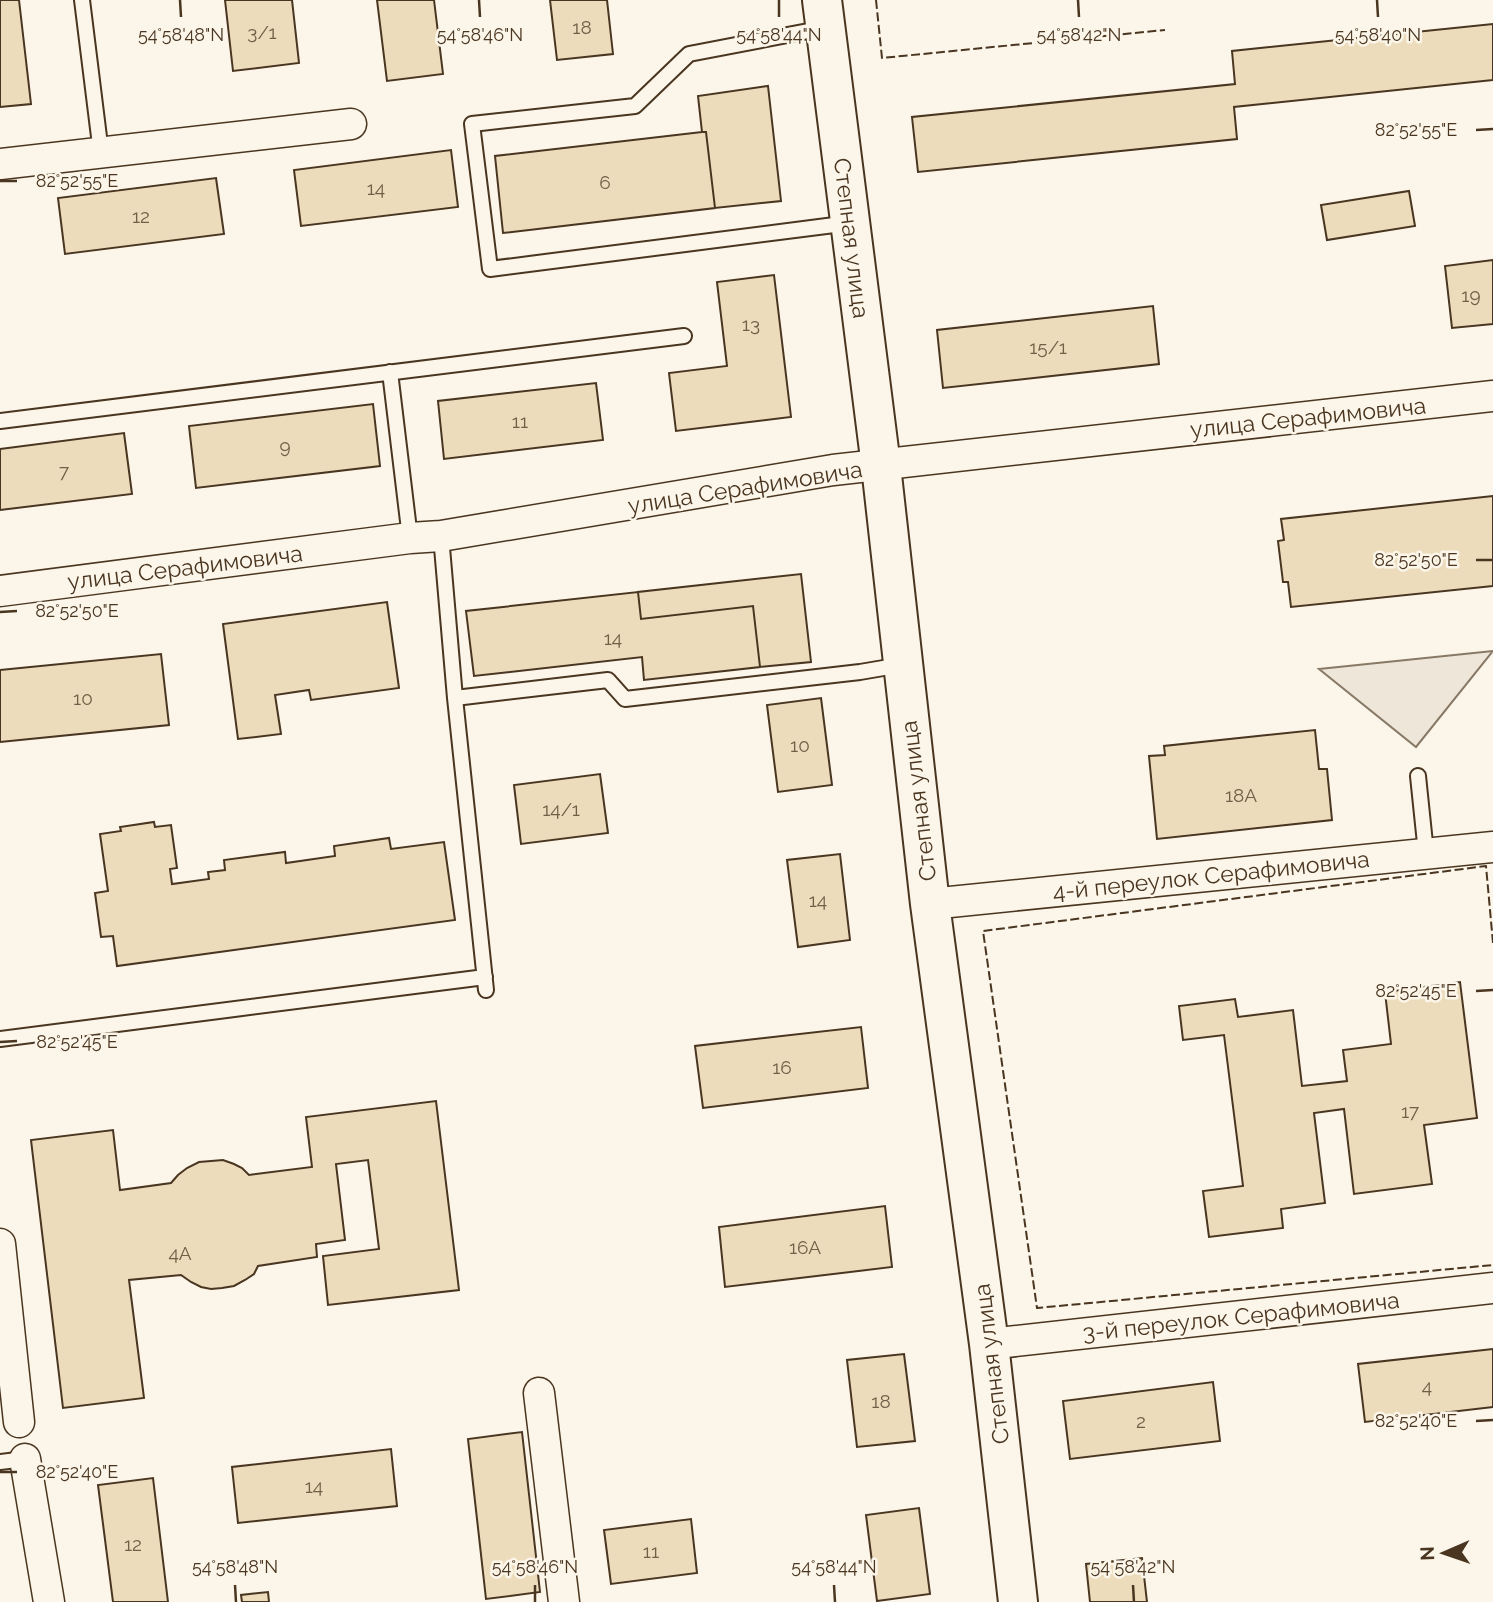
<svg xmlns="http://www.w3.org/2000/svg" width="1493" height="1602" viewBox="0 0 1493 1602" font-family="Raleway,sans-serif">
<rect width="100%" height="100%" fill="#fbf6e9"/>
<path fill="#ede6d9" stroke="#887966" stroke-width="2" d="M1493,651L1416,747L1319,669Z"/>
<path fill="#ecdcbc" stroke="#4a3520" stroke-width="2" d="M0,0H19L31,104L0,107Z
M225,0H292L299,63L233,71Z
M377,0H434L443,74L387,81Z
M550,0H607L613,54L557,60Z
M1493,24V80L1234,107L1237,139L918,172L912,117L1235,84L1232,51Z
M768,86L781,201L715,208L706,132H702L698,96Z
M702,132H706L715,208L503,233L495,156Z
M451,150L458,207L301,226L294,170Z
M216,178L224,234L65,254L58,198Z
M1409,191L1415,226L1327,240L1321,205Z
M1493,260V324L1452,328L1445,266Z
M774,275L791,417L676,431L669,373L727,366L717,282Z
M1153,306L1159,364L943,388L937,330Z
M596,383L603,440L444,459L438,401Z
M373,404L380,466L196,488L189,426Z
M124,433L132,494L0,510V449Z
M1493,496V586L1291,607L1288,582H1283L1278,541L1284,540L1281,519Z
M801,574L811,662L760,667L753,606L641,619L638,592Z
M638,592L641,619L753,606L760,667L644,680L642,657L474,676L466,611Z
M387,602L399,688L311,700L309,690L275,695L281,734L238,739L223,624Z
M161,654L169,725L0,742V670Z
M821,698L832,785L778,792L767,705Z
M1315,730L1319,769H1327L1332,820L1157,839L1149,756L1165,755L1164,746Z
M600,774L608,833L521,844L514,785Z
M154,822L155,827L171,825L177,868L170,869L172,884L209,879L208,872L225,870L224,860L285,852L286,863L335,856L334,846L389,838L391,849L444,842L455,920L117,966L113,936L101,937L95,893L108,891L100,834L121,831L120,827Z
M840,854L850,940L798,947L787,860Z
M1460,982L1477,1118L1424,1125L1432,1184L1354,1194L1344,1109L1314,1113L1325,1203L1281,1209L1283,1228L1209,1237L1203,1191L1243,1186L1224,1035L1183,1040L1179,1006L1235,999L1238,1017L1293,1010L1302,1086L1347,1081L1343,1050L1391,1044L1385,992Z
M861,1027L868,1088L703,1108L695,1046Z
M436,1101L459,1290L328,1305L323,1256L379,1249L368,1160L336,1164L345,1240L316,1244L317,1257L258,1266L254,1274L245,1280L234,1286L222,1288L211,1289L201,1287L191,1282L181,1275L129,1280L144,1398L63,1408L31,1140L113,1130L120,1190L171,1183L178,1175L187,1168L199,1162L223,1160L234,1164L242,1168L249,1175L312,1167L306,1117Z
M885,1206L892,1267L725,1287L719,1227Z
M1493,1349V1407L1365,1422L1358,1364Z
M904,1354L915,1441L857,1447L847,1360Z
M1213,1382L1220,1441L1070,1459L1063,1401Z
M522,1432L540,1592L486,1599L468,1439Z
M391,1449L397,1506L238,1523L232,1467Z
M153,1478L168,1602H113L98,1485Z
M919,1508L930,1594L877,1601L866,1515Z
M691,1519L697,1573L611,1584L604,1530Z
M1142,1558L1147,1602H1090L1086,1564Z
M268,1592L269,1602H242L241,1595Z"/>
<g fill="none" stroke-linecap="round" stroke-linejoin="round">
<defs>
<path id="lane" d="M82,0L101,153
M824,28L689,54L635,106L472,124L490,269L850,223
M390,372L410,538
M0,421L684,336
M441,536L455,698L486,990
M455,698L608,680L625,699L860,672L901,665
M1418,776L1426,853
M0,1039L485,977
M0,1462L25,1459"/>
<path id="street" d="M0,164L351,124
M0,591L410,538L441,536L833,470L1493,396
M930,904L1493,847
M0,1244L19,1422
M989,1344L1493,1288
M539,1393L564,1602
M25,1459L49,1602"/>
<path id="secondary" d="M822,0L881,466L930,904L989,1344L1018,1602"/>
</defs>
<use href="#lane" stroke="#4a3520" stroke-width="18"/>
<use href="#street" stroke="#4a3520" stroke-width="33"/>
<use href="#secondary" stroke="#4a3520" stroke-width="42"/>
<use href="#lane" stroke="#fbf6e9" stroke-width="14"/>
<use href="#street" stroke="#fbf6e9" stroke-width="30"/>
<use href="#secondary" stroke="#fbf6e9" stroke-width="38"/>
<path stroke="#4a3520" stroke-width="2" stroke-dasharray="9 3.5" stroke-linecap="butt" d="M876,0L882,58L1165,30
M1493,943L1486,866L983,931L1037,1308L1493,1265"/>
</g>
<path fill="none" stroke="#4a3520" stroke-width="2.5" d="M180,0L181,17M479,0L480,17M779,0V17M1078,0L1079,17M1377,0L1378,17M1476,130L1493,129M0,181H17M1476,560H1493M0,612L17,611M1476,991L1493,990M0,1042L17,1041M1476,1421L1493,1420M0,1472H17M235,1585L236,1602M535,1585V1602M834,1585L835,1602M1133,1585L1134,1602"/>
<g text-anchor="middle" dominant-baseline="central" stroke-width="5" stroke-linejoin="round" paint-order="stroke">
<g font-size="19" fill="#725f47">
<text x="582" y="27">18</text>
<text x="262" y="32">3/1</text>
<text x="605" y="182">6</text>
<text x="376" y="188">14</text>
<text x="141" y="216">12</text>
<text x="1471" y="295">19</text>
<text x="751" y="324">13</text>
<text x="1048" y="347">15/1</text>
<text x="520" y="421">11</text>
<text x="285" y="446">9</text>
<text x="64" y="471">7</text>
<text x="613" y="638">14</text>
<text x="83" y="698">10</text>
<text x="800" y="745">10</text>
<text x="1241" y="795">18А</text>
<text x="561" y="809">14/1</text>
<text x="818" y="900">14</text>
<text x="782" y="1067">16</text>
<text x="1410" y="1111">17</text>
<text x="805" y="1247">16А</text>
<text x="180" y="1253">4А</text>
<text x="1427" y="1386">4</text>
<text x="881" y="1401">18</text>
<text x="1141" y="1421">2</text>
<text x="314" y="1486">14</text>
<text x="133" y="1544">12</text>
<text x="651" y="1551">11</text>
</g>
<g font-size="23" fill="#4a3520" stroke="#fbf6e9">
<text transform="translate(852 238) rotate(83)">Степная улица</text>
<text transform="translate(1308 417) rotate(-6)">улица Серафимовича</text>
<text transform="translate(745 487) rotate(-9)">улица Серафимовича</text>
<text transform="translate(185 567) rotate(-7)">улица Серафимовича</text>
<text transform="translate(918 801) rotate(-97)">Степная улица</text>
<text transform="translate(1211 875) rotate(-6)">4-й переулок Серафимовича</text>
<text transform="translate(1241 1316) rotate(-6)">3-й переулок Серафимовича</text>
<text transform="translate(991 1364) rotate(-97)">Степная улица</text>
</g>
</g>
<g font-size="18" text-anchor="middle" fill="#4a3520" stroke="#fbf6e9" stroke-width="5" stroke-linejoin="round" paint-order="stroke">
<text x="181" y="41">54°58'48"N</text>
<text x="480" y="41">54°58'46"N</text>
<text x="779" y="41">54°58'44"N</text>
<text x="1079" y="41">54°58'42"N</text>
<text x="1378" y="41">54°58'40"N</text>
<text x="1416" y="136">82°52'55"E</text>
<text x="77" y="187">82°52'55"E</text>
<text x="1416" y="566">82°52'50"E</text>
<text x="77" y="617">82°52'50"E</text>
<text x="1416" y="997">82°52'45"E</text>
<text x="77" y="1048">82°52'45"E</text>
<text x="1416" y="1427">82°52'40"E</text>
<text x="77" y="1478">82°52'40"E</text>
<text x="235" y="1573">54°58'48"N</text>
<text x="535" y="1573">54°58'46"N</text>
<text x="834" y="1573">54°58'44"N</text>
<text x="1133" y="1573">54°58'42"N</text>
</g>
<g transform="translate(1444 1553) rotate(268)" stroke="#fbf6e9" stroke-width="5" paint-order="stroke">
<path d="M0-5L12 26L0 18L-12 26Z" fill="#4a3520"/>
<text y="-10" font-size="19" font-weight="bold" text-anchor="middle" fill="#4a3520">N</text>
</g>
</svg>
